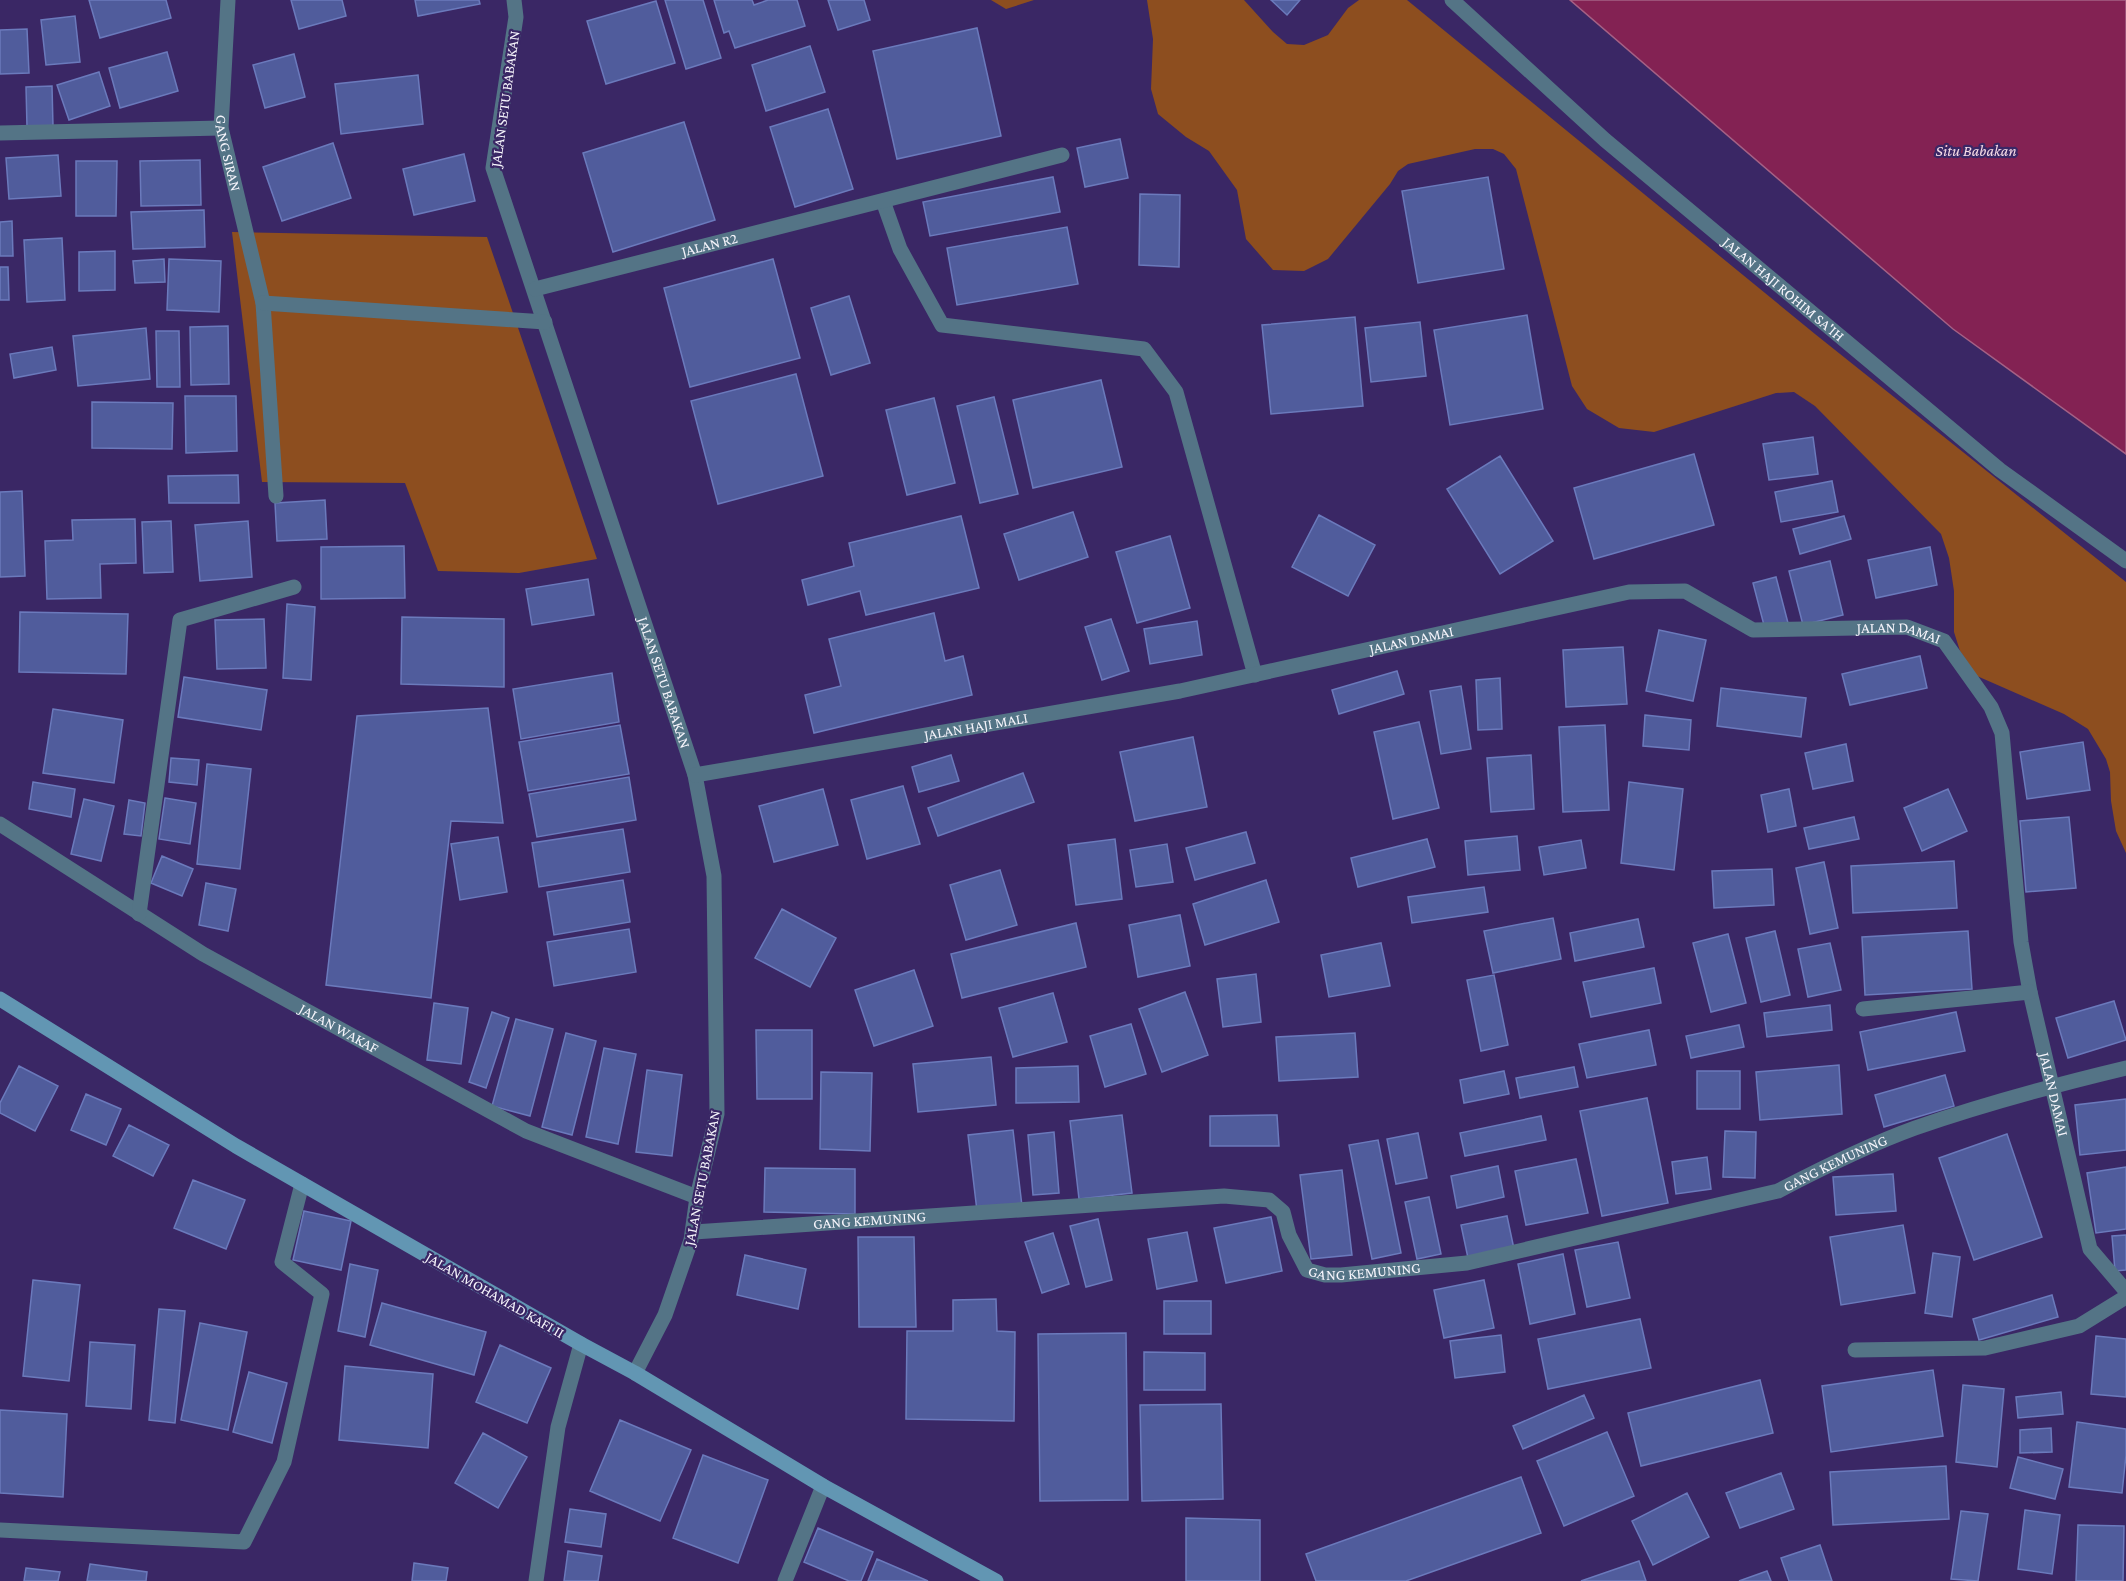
<svg xmlns="http://www.w3.org/2000/svg" width="2126" height="1581" viewBox="0 0 2126 1581" font-family="'Crimson Pro',serif">
<rect width="100%" height="100%" fill="#3a2765"/>
<path fill="#8d4e1f" d="M991,0H1034L1006,9Z
M1147,0H1244L1273,32L1287,44L1304,45L1328,35L1348,8L1359,0H1407L1815,334L2126,582V853L2116,831L2111,801L2110,772L2106,759L2088,729L2064,714L1977,676L1960,651L1954,632V591L1949,558L1941,534L1815,406L1794,392L1776,393L1654,432L1619,428L1587,409L1572,386L1516,169L1504,154L1493,149H1475L1408,164L1398,171L1390,184L1328,259L1304,271L1273,270L1246,239L1237,190L1209,151L1186,137L1158,114L1151,89L1153,39Z
M232,232L487,237L597,559L519,573L438,571L405,483L262,482Z"/>
<path fill="#832253" stroke="#a56185" stroke-width="1.5" d="M1570,0H2126V454L1953,329Z"/>
<path fill="#505c9c" stroke="#6b7abc" stroke-width="1.5" d="M89,0H166L171,18L100,38Z
M291,0H342L346,16L299,29Z
M415,0H479L480,4L418,16Z
M665,0H703L721,58L686,69Z
M714,0H752L754,5L768,0H797L805,26L735,48L729,31L724,33Z
M828,0H864L870,20L838,30Z
M1271,0H1300L1287,15Z
M656,1L675,63L606,84L587,21Z
M75,16L80,62L46,65L41,20Z
M977,28L1001,136L897,159L873,51Z
M27,29L29,73L0,74V30Z
M810,46L825,92L766,111L752,65Z
M167,52L178,91L120,108L109,68Z
M294,54L305,97L265,108L253,65Z
M99,72L110,106L69,120L57,85Z
M418,75L423,124L341,134L335,84Z
M52,86L53,126L27,127L26,87Z
M828,109L853,189L795,207L770,127Z
M684,122L715,220L613,252L583,153Z
M1120,139L1128,178L1085,187L1077,148Z
M333,143L351,198L282,221L263,167Z
M464,154L475,201L414,215L403,169Z
M58,155L61,196L9,199L6,158Z
M200,160L201,205L141,206L140,161Z
M76,161H117L116,216H76Z
M1053,177L1060,212L930,236L923,202Z
M1488,177L1504,269L1418,283L1402,191Z
M1140,194L1180,195L1179,267L1139,265Z
M204,210L205,247L133,249L131,212Z
M12,221L13,256H0V222Z
M1067,227L1078,284L957,305L947,248Z
M62,238L65,300L27,302L24,240Z
M115,251V290L79,291V252Z
M164,259L165,282L135,283L133,261Z
M169,259L221,261L219,312L167,310Z
M773,259L800,358L690,387L664,288Z
M0,267H8L9,300H0Z
M849,296L870,363L831,375L811,308Z
M1527,315L1543,409L1450,425L1434,330Z
M1355,317L1363,406L1271,414L1262,325Z
M1420,322L1426,376L1371,382L1365,328Z
M228,326L229,384L191,385L190,327Z
M146,328L150,379L78,386L73,336Z
M156,331H179L180,387H157Z
M52,347L56,370L14,378L10,354Z
M796,374L823,476L718,504L691,401Z
M1101,380L1122,467L1033,488L1013,400Z
M185,396H236L237,451L186,453Z
M994,397L1018,494L980,503L957,406Z
M934,398L955,483L907,495L886,410Z
M92,402L173,403L172,449L92,448Z
M1813,437L1818,474L1769,480L1763,444Z
M1694,454L1714,525L1594,559L1574,488Z
M1500,456L1553,541L1500,574L1447,489Z
M238,475L239,503H169L168,476Z
M1832,481L1838,512L1781,522L1775,492Z
M22,491L25,576L0,577V492Z
M325,500L327,539L277,541L275,503Z
M1073,512L1088,557L1019,580L1004,534Z
M1319,515L1375,545L1348,596L1292,567Z
M961,516L979,588L866,615L860,591L808,605L802,580L854,566L849,543Z
M1844,516L1851,539L1800,554L1793,529Z
M135,519L136,563L100,564L101,598L47,599L45,541L73,540L72,520Z
M171,521L173,572L144,573L142,522Z
M248,521L252,577L200,581L195,525Z
M1170,536L1190,608L1137,623L1116,552Z
M404,546L405,598L321,599V547Z
M1930,547L1937,585L1876,598L1868,560Z
M1830,561L1843,615L1803,625L1789,571Z
M1776,577L1788,623L1765,629L1753,583Z
M588,579L594,615L532,625L526,589Z
M287,604L315,607L311,680L283,678Z
M20,612L128,614L126,674L19,672Z
M934,613L945,661L963,656L972,695L814,733L805,695L841,686L829,639Z
M402,617L504,619V687L401,684Z
M264,619L266,668L217,669L215,620Z
M1111,619L1129,671L1102,680L1085,627Z
M1197,621L1202,655L1150,664L1144,629Z
M1659,630L1706,640L1693,701L1646,691Z
M1623,647L1627,704L1566,707L1563,650Z
M1920,656L1927,688L1850,705L1842,674Z
M1397,671L1404,694L1339,714L1332,690Z
M612,673L619,722L521,739L513,689Z
M184,677L267,690L261,730L178,717Z
M1500,678L1502,729L1478,730L1476,680Z
M1461,686L1471,749L1441,754L1430,691Z
M1721,688L1806,698L1801,737L1717,726Z
M488,708L503,823L451,821L431,998L326,985L357,716Z
M53,709L123,720L114,783L43,773Z
M1645,715L1691,720L1689,750L1643,746Z
M1419,722L1439,808L1393,819L1374,732Z
M620,725L629,774L528,791L519,742Z
M1605,725L1609,810L1563,812L1559,727Z
M1193,737L1207,807L1135,821L1120,752Z
M2083,742L2090,790L2027,799L2020,752Z
M1846,744L1853,781L1813,789L1805,753Z
M951,755L959,781L919,792L912,767Z
M1531,755L1534,809L1491,812L1487,758Z
M171,758L199,760L197,785L169,782Z
M207,764L251,769L240,869L197,864Z
M1023,773L1034,802L938,836L928,808Z
M629,777L636,820L537,837L529,794Z
M33,782L75,789L71,817L29,809Z
M1629,782L1683,789L1674,870L1621,863Z
M903,786L920,844L867,859L851,800Z
M823,789L838,845L774,862L759,806Z
M1789,789L1796,826L1768,832L1761,795Z
M1948,789L1967,831L1922,851L1904,808Z
M165,798L196,803L190,844L159,839Z
M84,799L114,806L101,861L71,854Z
M129,800L145,803L141,836L124,834Z
M1854,817L1859,839L1809,849L1804,828Z
M2069,817L2076,888L2026,892L2020,821Z
M623,829L630,872L539,887L532,843Z
M1246,832L1255,863L1195,880L1186,848Z
M1517,836L1520,870L1468,875L1465,841Z
M498,837L507,892L460,900L451,844Z
M1115,839L1122,899L1076,905L1068,845Z
M1427,839L1435,867L1358,887L1351,858Z
M1581,840L1586,868L1544,875L1539,847Z
M1167,844L1173,882L1136,887L1130,850Z
M162,856L193,869L182,896L151,883Z
M1954,861L1957,908L1853,913L1851,866Z
M1824,862L1838,928L1810,934L1796,868Z
M1772,869L1774,905L1714,908L1712,871Z
M1000,870L1017,925L966,940L950,885Z
M623,880L630,922L554,935L547,892Z
M1266,880L1279,922L1205,945L1193,904Z
M206,883L236,889L228,931L199,925Z
M1484,887L1488,912L1412,923L1408,897Z
M782,909L836,938L810,987L755,958Z
M1180,915L1190,966L1138,977L1129,925Z
M1553,918L1561,959L1493,973L1484,931Z
M1638,919L1644,947L1575,961L1570,933Z
M1076,923L1086,967L962,998L951,954Z
M629,929L636,972L554,986L547,942Z
M1775,931L1790,995L1761,1002L1746,938Z
M1968,931L1972,989L1865,995L1862,937Z
M1728,934L1746,1003L1711,1012L1693,943Z
M1381,943L1390,986L1329,997L1321,955Z
M1830,943L1841,990L1808,997L1798,949Z
M1654,968L1661,1003L1591,1017L1583,982Z
M914,970L933,1026L874,1046L855,990Z
M1256,974L1261,1022L1223,1027L1217,979Z
M1494,975L1508,1045L1481,1051L1467,980Z
M1185,992L1208,1055L1162,1072L1139,1009Z
M1053,993L1067,1042L1013,1057L999,1008Z
M2114,1001L2126,1040L2068,1058L2056,1018Z
M434,1003L468,1008L461,1064L427,1060Z
M1830,1005L1832,1030L1767,1037L1764,1013Z
M492,1012L509,1018L486,1088L469,1082Z
M1956,1012L1965,1051L1868,1070L1860,1032Z
M516,1019L553,1029L530,1116L492,1106Z
M1131,1024L1146,1074L1105,1087L1090,1036Z
M1739,1025L1744,1047L1691,1058L1686,1036Z
M756,1030H812V1099H757Z
M1649,1030L1656,1065L1587,1078L1579,1044Z
M566,1033L596,1041L572,1135L542,1127Z
M1355,1033L1358,1077L1279,1081L1276,1037Z
M604,1048L636,1054L618,1144L586,1137Z
M991,1057L996,1105L918,1112L913,1064Z
M1839,1065L1842,1114L1760,1120L1756,1072Z
M19,1066L58,1086L35,1131L0,1113V1103Z
M1078,1066L1079,1102L1016,1103V1068Z
M1574,1067L1578,1087L1520,1098L1516,1078Z
M647,1070L682,1075L672,1156L636,1152Z
M1504,1071L1509,1094L1464,1103L1460,1080Z
M1697,1071H1740V1109H1697Z
M821,1072L872,1073L870,1151L820,1149Z
M1945,1075L1954,1106L1884,1127L1875,1095Z
M86,1094L121,1109L106,1145L71,1130Z
M1647,1098L1668,1203L1602,1216L1580,1111Z
M2126,1099V1150L2080,1155L2075,1105Z
M1122,1115L1132,1193L1079,1199L1070,1121Z
M1277,1115L1279,1146H1210V1116Z
M1541,1116L1546,1140L1465,1156L1460,1133Z
M129,1125L169,1145L153,1176L113,1156Z
M1013,1130L1022,1206L977,1211L968,1135Z
M1725,1131L1756,1132L1755,1178L1723,1177Z
M1054,1132L1059,1193L1033,1195L1028,1135Z
M1418,1133L1427,1178L1396,1184L1387,1139Z
M2007,1134L2042,1237L1974,1260L1939,1158Z
M1378,1140L1401,1253L1372,1259L1349,1145Z
M1707,1157L1711,1189L1676,1194L1672,1162Z
M1576,1159L1588,1213L1526,1225L1515,1171Z
M1498,1166L1504,1197L1457,1208L1451,1176Z
M2126,1167V1229L2096,1233L2087,1173Z
M765,1168L855,1169V1214L764,1212Z
M1342,1170L1352,1255L1311,1259L1300,1175Z
M1893,1174L1896,1211L1836,1215L1833,1177Z
M193,1180L245,1200L226,1249L174,1228Z
M1429,1197L1441,1254L1417,1259L1405,1202Z
M304,1211L351,1221L341,1270L293,1260Z
M1507,1216L1514,1249L1468,1258L1461,1225Z
M1271,1217L1282,1271L1226,1283L1214,1228Z
M1098,1219L1112,1280L1086,1287L1070,1226Z
M1903,1225L1915,1293L1841,1305L1830,1237Z
M1187,1232L1197,1281L1157,1289L1148,1239Z
M1053,1233L1069,1284L1042,1293L1025,1242Z
M2126,1235V1270L2115,1271L2112,1236Z
M858,1237H914L916,1327H859Z
M1618,1242L1630,1298L1587,1307L1575,1250Z
M1933,1253L1960,1257L1952,1317L1925,1313Z
M1563,1254L1575,1314L1530,1324L1518,1264Z
M745,1255L806,1269L798,1309L737,1295Z
M350,1264L378,1270L365,1337L338,1331Z
M33,1280L80,1285L69,1381L23,1376Z
M1484,1280L1494,1328L1444,1338L1434,1290Z
M2052,1295L2058,1317L1979,1340L1973,1319Z
M996,1299L997,1331L1015,1332L1014,1421L906,1419L907,1331H953V1300Z
M1164,1301H1211V1334H1164Z
M382,1303L486,1332L474,1375L370,1345Z
M159,1309L185,1311L175,1423L149,1420Z
M1640,1319L1651,1368L1548,1389L1538,1339Z
M200,1323L247,1332L228,1430L181,1420Z
M1126,1333L1128,1500L1040,1501L1038,1334Z
M1501,1335L1505,1372L1455,1378L1450,1341Z
M2096,1336L2126,1339V1397L2091,1394Z
M90,1342L135,1345L131,1409L86,1406Z
M500,1345L551,1368L527,1423L476,1402Z
M1144,1352L1205,1353V1390H1144Z
M345,1366L433,1374L428,1448L339,1440Z
M1933,1370L1943,1436L1831,1452L1822,1386Z
M249,1372L287,1383L272,1443L233,1432Z
M1760,1380L1773,1433L1641,1466L1628,1413Z
M1963,1385L2004,1389L1997,1467L1956,1462Z
M2061,1392L2063,1414L2018,1418L2016,1397Z
M1584,1395L1594,1418L1523,1449L1513,1426Z
M1221,1404L1223,1499L1142,1501L1140,1405Z
M0,1410L67,1414L63,1497L0,1493Z
M620,1420L691,1450L660,1521L590,1491Z
M2077,1422L2126,1429V1455L2122,1493L2069,1487Z
M2051,1428L2052,1452L2020,1453V1430Z
M1607,1432L1634,1496L1564,1526L1537,1461Z
M483,1433L527,1457L498,1508L455,1483Z
M703,1455L768,1480L738,1563L673,1538Z
M2018,1457L2063,1469L2055,1499L2010,1488Z
M1946,1466L1949,1519L1833,1525L1830,1472Z
M1781,1473L1794,1509L1740,1528L1726,1493Z
M1521,1477L1541,1533L1406,1581H1316L1306,1554Z
M1687,1493L1709,1537L1653,1565L1632,1521Z
M570,1509L606,1514L601,1547L565,1542Z
M2025,1510L2060,1515L2052,1574L2018,1569Z
M1961,1511L1988,1514L1978,1581L1951,1579Z
M1186,1518L1260,1520V1581H1186Z
M2078,1525L2124,1526L2123,1581H2076Z
M818,1528L873,1552L861,1581H849L804,1562Z
M1820,1545L1832,1581H1789L1781,1558Z
M568,1551L602,1556L598,1581H564Z
M877,1559L928,1581H868Z
M1639,1561L1646,1581H1581Z
M414,1563L448,1568L446,1581H412Z
M90,1564L147,1572L146,1581H87Z
M26,1568L60,1572L58,1581H24Z
M1767,1571L1771,1581H1739Z"/>
<g fill="none" stroke-linecap="round" stroke-linejoin="round">
<g stroke="#547486" stroke-width="15">
<path id="s1" d="M228,0L221,128L263,303L276,496"/>
<path id="s2" d="M514,0L516,17L493,168L695,775L714,876L717,1114L697,1197L691,1240L665,1315L635,1373"/>
<path id="s3" d="M1452,0L1605,140L2000,470L2126,561"/>
<path d="M0,133L221,128"/>
<path d="M883,201L900,249L942,325L1144,349L1176,392L1255,675"/>
<path id="s4" d="M535,289L1062,155"/>
<path d="M263,303L545,322"/>
<path id="s5" d="M695,775L1180,691L1629,592L1685,591L1753,630L1907,627L1944,641L1991,707L2002,733L2021,942L2030,992L2090,1249L2126,1291"/>
<path id="s6" d="M0,824L203,954L526,1131L697,1197"/>
<path d="M139,914L180,620L294,587"/>
<path d="M1863,1009L2030,992"/>
<path id="s7" d="M694,1232L1224,1196L1269,1200L1283,1212L1289,1235L1307,1270L1325,1275H1341L1467,1263L1778,1191C1822,1168 1868,1145 1915,1128C1984,1104 2055,1085 2126,1068"/>
<path d="M1855,1350L1985,1348L2079,1326L2126,1297"/>
<path d="M0,1530L244,1542L284,1462L322,1294L282,1262L302,1184"/>
<path d="M536,1581L558,1427L581,1344"/>
<path d="M785,1581L823,1486"/>
</g>
<path stroke="#6296b3" stroke-width="15" d="M0,999L236,1146L581,1344L635,1373L823,1486L996,1581"/>
</g>
<g text-anchor="middle" dominant-baseline="central" stroke-width="4.5" stroke-linejoin="round" paint-order="stroke">
<g font-size="15" fill="#f5f4fb" stroke="#3a2765">
<text transform="translate(505 99) rotate(-82)">JALAN SETU BABAKAN</text>
<text stroke="none"><textPath href="#s1" startOffset="154">GANG SIRAN</textPath></text>
<text stroke="none"><textPath href="#s4" startOffset="180">JALAN R2</textPath></text>
<text stroke="none"><textPath href="#s3" startOffset="440">JALAN HAJI ROHIM SA'IH</textPath></text>
<text stroke="none"><textPath href="#s5" startOffset="1233">JALAN DAMAI</textPath></text>
<text stroke="none"><textPath href="#s5" startOffset="729">JALAN DAMAI</textPath></text>
<text stroke="none"><textPath href="#s2" startOffset="712">JALAN SETU BABAKAN</textPath></text>
<text stroke="none"><textPath href="#s5" startOffset="285">JALAN HAJI MALI</textPath></text>
<text stroke="none"><textPath href="#s6" startOffset="396">JALAN WAKAF</textPath></text>
<text stroke="none"><textPath href="#s5" startOffset="1755">JALAN DAMAI</textPath></text>
<text stroke="none"><textPath href="#s7" startOffset="1202">GANG KEMUNING</textPath></text>
<text transform="translate(702 1178) rotate(-79)">JALAN SETU BABAKAN</text>
<text stroke="none"><textPath href="#s7" startOffset="176">GANG KEMUNING</textPath></text>
<text stroke="none"><textPath href="#s7" startOffset="716">GANG KEMUNING</textPath></text>
<text transform="translate(495 1295) rotate(30)">JALAN MOHAMAD KAFI II</text>
</g>
<g font-size="16" font-style="italic" fill="#f7dbe6" stroke="#3a2765">
<text x="1976" y="150">Situ Babakan</text>
</g>
</g>
</svg>
